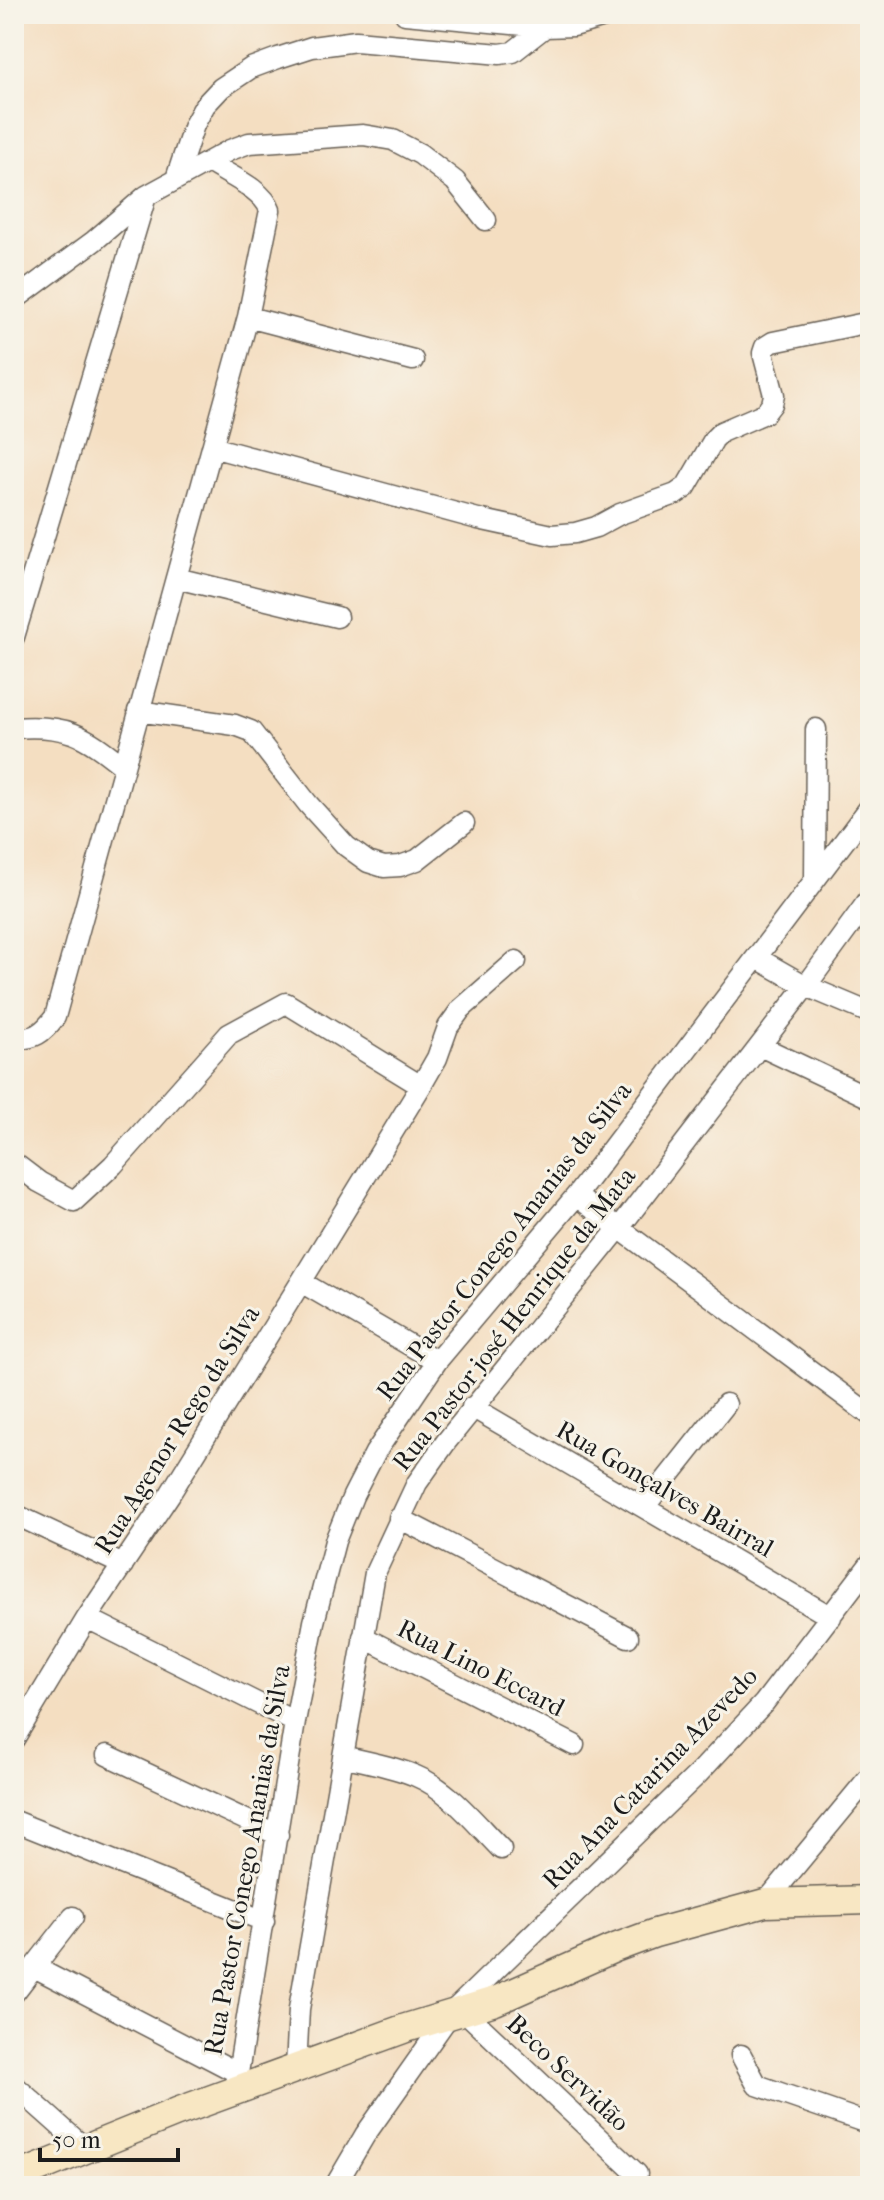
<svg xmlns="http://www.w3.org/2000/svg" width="884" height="2200" viewBox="0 0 884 2200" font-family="'IM FELL French Canon',serif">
<rect width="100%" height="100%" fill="#f7f3e8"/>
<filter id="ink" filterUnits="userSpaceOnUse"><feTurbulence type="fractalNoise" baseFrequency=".0125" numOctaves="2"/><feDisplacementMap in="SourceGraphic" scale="16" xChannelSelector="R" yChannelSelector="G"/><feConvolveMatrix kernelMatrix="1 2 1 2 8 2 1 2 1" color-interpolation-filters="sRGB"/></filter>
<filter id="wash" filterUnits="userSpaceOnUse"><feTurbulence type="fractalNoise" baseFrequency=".006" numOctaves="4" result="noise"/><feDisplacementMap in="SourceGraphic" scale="32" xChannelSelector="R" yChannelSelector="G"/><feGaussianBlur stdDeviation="1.8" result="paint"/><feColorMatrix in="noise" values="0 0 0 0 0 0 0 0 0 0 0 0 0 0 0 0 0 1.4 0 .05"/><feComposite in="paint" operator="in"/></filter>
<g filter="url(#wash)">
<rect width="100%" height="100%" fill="#f4dec1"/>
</g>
<g filter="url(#ink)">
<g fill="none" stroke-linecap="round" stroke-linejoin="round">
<defs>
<path id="minor" d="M405,14L545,27L574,26L615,14
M176,179L194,125L205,105L221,88L251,68L278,58L312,47L356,41L500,54L513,52L545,27
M14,300L94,241L146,196L230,150L249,143L363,135L393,140L420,154L455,181L486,220
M248,317L413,360
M212,447L478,519L552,535L575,533L596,527L620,514L676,494L686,487L714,439L721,432L765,413L772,404L774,395L763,353L765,347L773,342L870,322
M176,578L337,617
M14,637L146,196
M138,711L235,725L251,731L308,804L346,846L368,862L384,867L400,866L417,860L464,823
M14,728C67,724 83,734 123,766
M815,880L816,729
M757,958L806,986L870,1013
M14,1038C34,1040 43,1033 55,1017L248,317L270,210C263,189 228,175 210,163
M760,1046L870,1098
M14,1163L39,1182L74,1201L113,1165L229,1034L286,1003L421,1086
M576,1196L870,1415
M301,1282L421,1086L437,1058L448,1027L461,1009L516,961
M472,1407L831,1617
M645,1506L726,1404
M14,1514L123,1565
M399,1518L628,1637
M87,1618L295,1722
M363,1637L574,1745
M14,1739L87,1618L170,1494L301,1282L437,1361
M107,1755L278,1835
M343,1756C366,1762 393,1766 416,1776C450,1790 476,1824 501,1849
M14,1821L264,1921
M765,1903L870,1776
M34,1967L73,1917
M14,1993L34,1967L238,2073
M463,2010L637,2174
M741,2055L757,2085L870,2124
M296,2068L299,2009L375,1573L417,1483L446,1442L620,1227L806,986L870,898
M14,2085L87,2150
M232,2092L238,2073L295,1722L314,1622L335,1541L353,1496L375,1453L437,1361L576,1196L870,807
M335,2186L365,2135L451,2013L699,1773L764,1703L870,1564"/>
<path id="secondary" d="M14,2178L177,2112L406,2028L495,2001L612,1949L655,1933L765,1903L870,1900"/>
</defs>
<use href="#minor" stroke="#686056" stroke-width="23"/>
<use href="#secondary" stroke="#686056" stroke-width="31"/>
<use href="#minor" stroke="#fff" stroke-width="20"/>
<use href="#secondary" stroke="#f8e7c3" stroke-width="28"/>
</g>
</g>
<g text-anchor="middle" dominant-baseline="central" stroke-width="6" stroke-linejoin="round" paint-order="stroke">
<g font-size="26" fill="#1c1c1c" stroke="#f7f3e8">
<text transform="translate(504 1241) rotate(-52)">Rua Pastor Conego Ananias da Silva</text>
<text transform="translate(514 1319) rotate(-52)">Rua Pastor josé Henrique da Mata</text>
<text transform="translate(177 1430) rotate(-58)">Rua Agenor Rego da Silva</text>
<text transform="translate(665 1489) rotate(30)">Rua Gonçalves Bairral</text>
<text transform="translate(481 1668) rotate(27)">Rua Lino Eccard</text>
<text transform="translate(650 1778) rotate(-46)">Rua Ana Catarina Azevedo</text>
<text transform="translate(247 1860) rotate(-80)">Rua Pastor Conego Ananias da Silva</text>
<text transform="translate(568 2073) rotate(43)">Beco Servidão</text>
</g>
</g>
<rect width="884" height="2200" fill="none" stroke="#f7f3e8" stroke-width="48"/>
<path d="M40 2148v12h138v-12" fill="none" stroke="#1c1c1c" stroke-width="4"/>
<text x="52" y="2148" font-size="24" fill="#1c1c1c" stroke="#f7f3e8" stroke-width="6" paint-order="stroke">50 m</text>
</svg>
